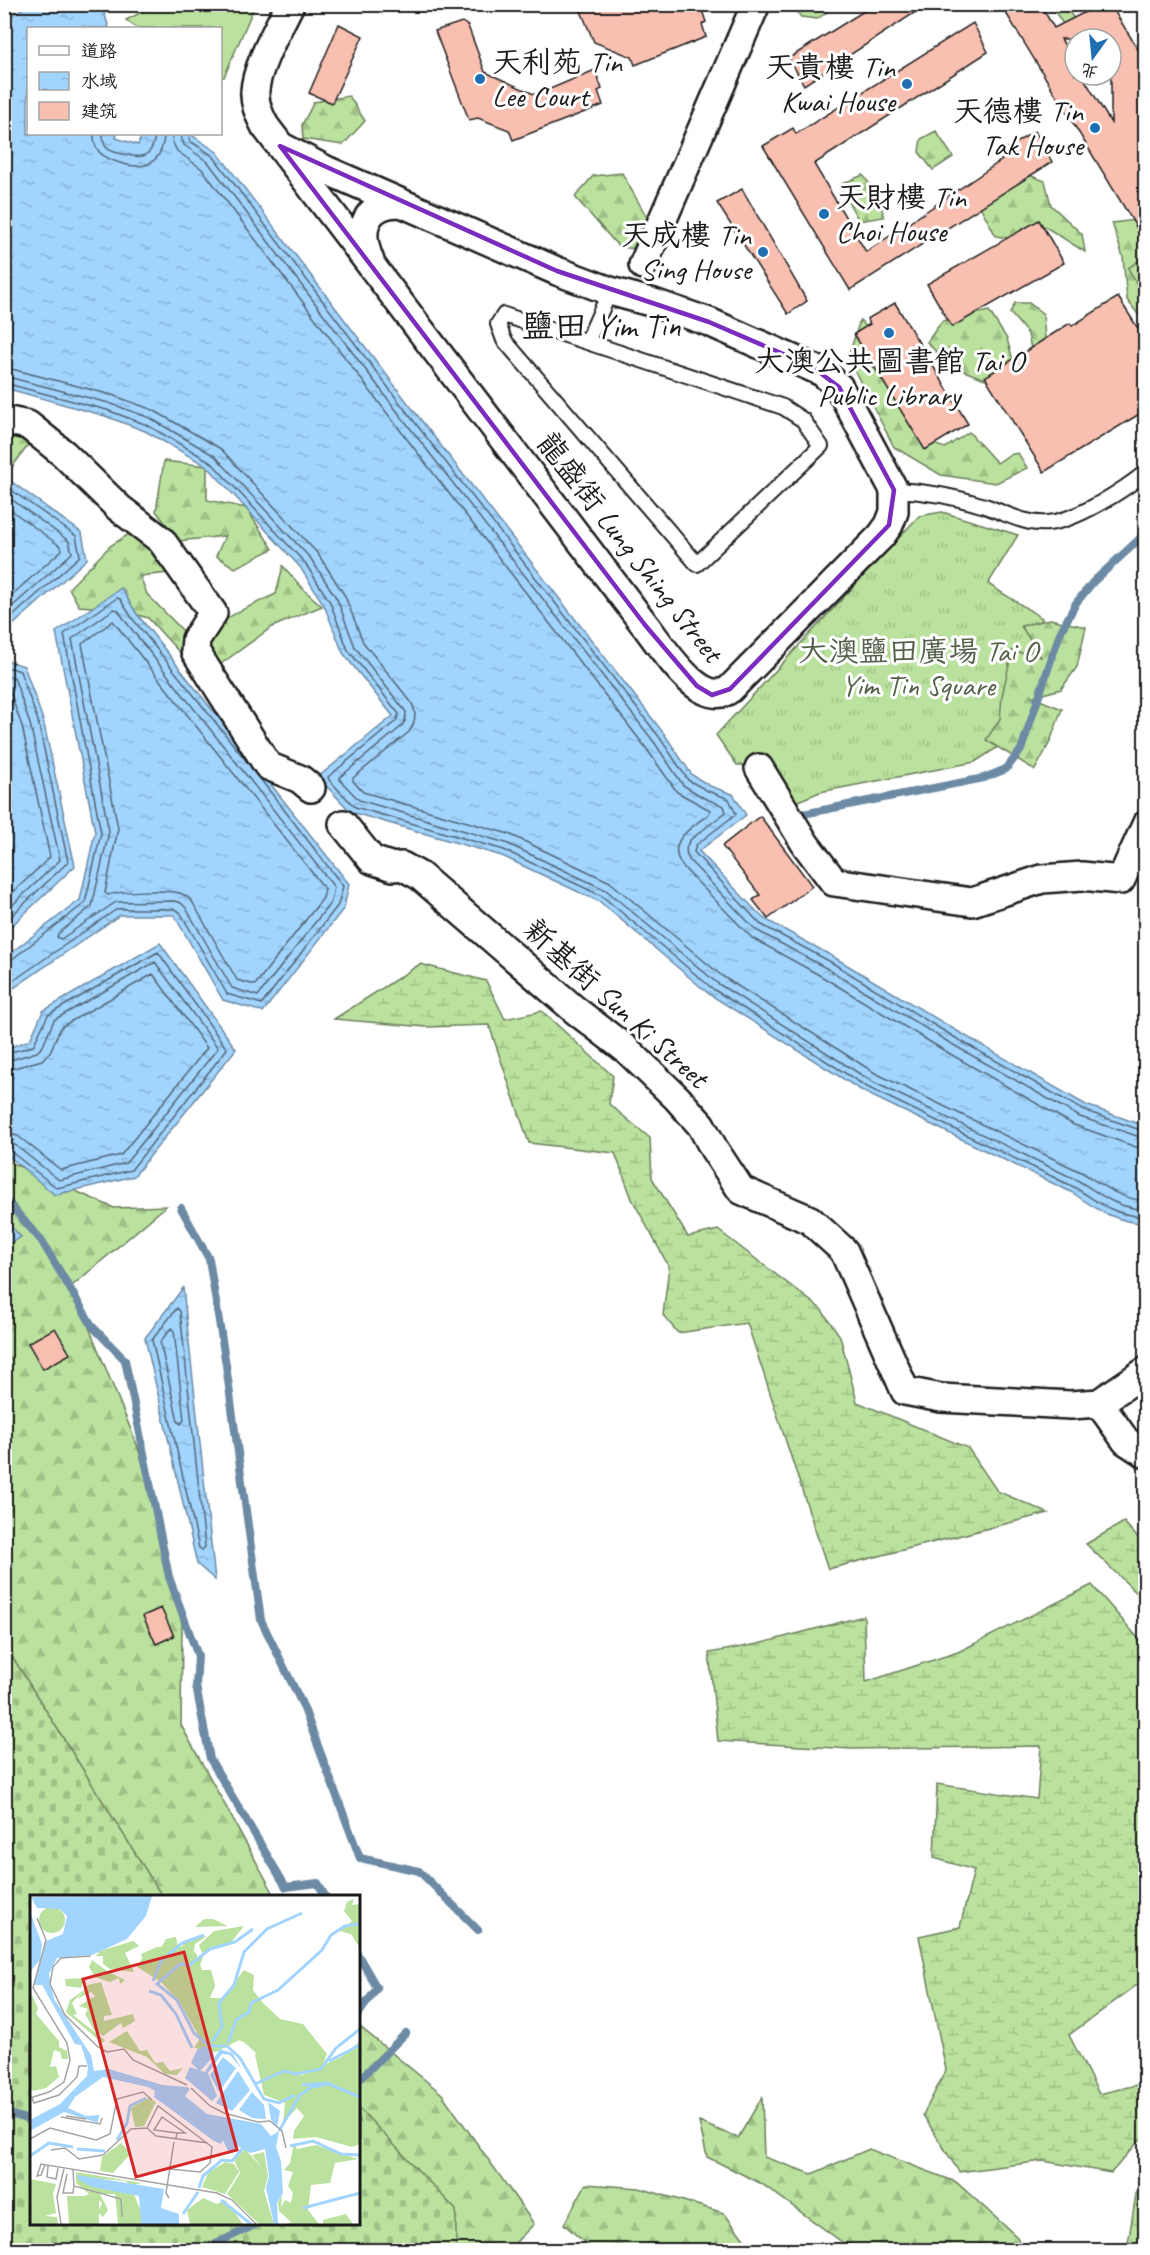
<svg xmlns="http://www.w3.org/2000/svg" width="1150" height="2255" viewBox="0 0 1150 2255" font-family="Caveat,'LXGW WenKai TC',sans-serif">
<defs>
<pattern id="grass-tufts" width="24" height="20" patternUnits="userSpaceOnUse" patternTransform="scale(1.5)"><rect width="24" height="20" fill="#bae19d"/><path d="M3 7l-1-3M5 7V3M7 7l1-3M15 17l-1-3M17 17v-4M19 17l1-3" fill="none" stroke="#9fc087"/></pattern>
<pattern id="forest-firs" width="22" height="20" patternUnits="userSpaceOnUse" patternTransform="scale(1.5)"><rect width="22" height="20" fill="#bae19d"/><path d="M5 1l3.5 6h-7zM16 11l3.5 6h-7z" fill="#9fc087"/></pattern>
<pattern id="wetland-marsh" width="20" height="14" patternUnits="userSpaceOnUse" patternTransform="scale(1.5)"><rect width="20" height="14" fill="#bae19d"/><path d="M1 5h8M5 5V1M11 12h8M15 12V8" fill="none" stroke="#9fc087"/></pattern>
<pattern id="cemetery-stones" width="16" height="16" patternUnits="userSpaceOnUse" patternTransform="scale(1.5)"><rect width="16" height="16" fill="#bae19d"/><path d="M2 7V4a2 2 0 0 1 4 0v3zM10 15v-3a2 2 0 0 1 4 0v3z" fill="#9fc087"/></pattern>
<pattern id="water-ripples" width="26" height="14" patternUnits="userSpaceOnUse" patternTransform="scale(1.5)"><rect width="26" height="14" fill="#a1d4fe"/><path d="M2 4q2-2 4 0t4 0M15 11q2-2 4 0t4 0" fill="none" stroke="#8ab5d9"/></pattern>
</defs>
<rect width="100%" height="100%" fill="#fff"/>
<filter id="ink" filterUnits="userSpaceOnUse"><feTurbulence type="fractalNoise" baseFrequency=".0167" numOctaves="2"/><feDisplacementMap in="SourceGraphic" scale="12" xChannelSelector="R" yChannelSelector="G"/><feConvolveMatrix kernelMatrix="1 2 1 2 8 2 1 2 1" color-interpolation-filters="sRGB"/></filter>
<g filter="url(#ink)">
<path fill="url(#grass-tufts)" stroke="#6b7e5c" stroke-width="1.5" d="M942,512L1018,535L988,584L1042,618L1008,725L998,747L975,762L820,792L793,803L764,765H737L716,735L919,516Z"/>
<path fill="url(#forest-firs)" stroke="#6b7e5c" stroke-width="1.5" d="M791,5H837L817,19L801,17Z
M1059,5H1064L1089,39H1075V43L1054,10Z
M349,96L365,121L343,145L303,139L302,125L314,102Z
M936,131L953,157L933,170L919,152L921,139Z
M1018,171L1045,181L1051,205L1082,234L1085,252L1044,226L1025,241L996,236L975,197Z
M622,173L649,221L633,249L618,246L575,197L593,176Z
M863,175L879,197L884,217L859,221L839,185Z
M1145,219V323L1127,300L1123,257L1112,223Z
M1015,303H1029L1043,314L1046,351L1033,359L1028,334L1010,313Z
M989,311L1007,339L1015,367L985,379L948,365L927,342L942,321Z
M860,320L877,339L924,441L945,448L969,432L997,463L1009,455L1018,453L1027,468L996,483L941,475L894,447L848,358Z
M4,433L30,443L12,467L5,463Z
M164,461L207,466V500L246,508L273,549L235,568L216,556L225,536L179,541L156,511Z
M132,532L170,541L169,573L140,576L147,594L184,632L179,652L148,618L117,609L79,606L69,588L110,546Z
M283,566L304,590L322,606L272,627L218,666L203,644C223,614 245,609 276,594Z
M1050,619L1086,627L1077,667L1061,689L1032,697L1062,709L1050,742L1035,770L986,740L1000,719L1002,696L1012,651L1041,657L1021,626Z
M5,1160L114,1208L166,1206L72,1286L138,1447L166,1549L182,1624L181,1725L275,1896H32V2224H358L359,2026L442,2094L534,2224L508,2250H5Z
M762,2097L764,2157L812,2174L869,2149L956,2182L1017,2237L1023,2250H853L762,2184L707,2157L699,2122L738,2138Z
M586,2184L639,2188L724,2213L752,2250H593L564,2224Z"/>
<path fill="url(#wetland-marsh)" stroke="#6b7e5c" stroke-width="1.5" d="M420,964L486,981L505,1019L542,1011L613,1076L609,1104L650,1138L652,1178L688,1237L718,1230L821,1309L840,1336L857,1402L968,1448L997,1491L1048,1513L828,1569L747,1323L678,1333L663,1315L669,1267L632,1199L615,1153L529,1143L489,1025L426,1027L334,1019Z
M1124,1522L1145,1546V1601L1086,1544Z
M1092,1585L1145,1646V1984L1137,1985L1069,2035L1099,2094L1145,2083V2134L1111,2173L1043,2161L959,2172L923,2115L946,2070L919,1936L960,1927L974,1870L934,1858L937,1784L1037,1799L1041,1746L852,1749L718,1741L709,1653L758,1644L864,1616L866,1682L958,1652Z
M1145,2184V2250H1127L1137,2188Z"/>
<path fill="url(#cemetery-stones)" stroke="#6b7e5c" stroke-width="1.5" d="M5,1645L162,1896H32V2224H358L359,2108L456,2210V2250H5Z"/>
<path fill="#bae19d" stroke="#6b7e5c" stroke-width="1.5" d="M155,5V4L255,5L224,77H221L220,28H137L126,20Z
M1145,257V299L1128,268Z"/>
<path fill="url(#water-ripples)" stroke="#6c8aa4" stroke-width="1.5" d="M28,5H102L109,28H28V134H117L116,138L138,145L142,134H190L217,152L411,407L665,735L692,775L710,786L733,794L746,815L699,851L763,918L832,956L957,1031L1086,1105L1145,1126V1223C1118,1223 1095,1209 1073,1193L864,1092L709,994L600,902L502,856L351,812L318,777L393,716L343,653L324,605L300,567L207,466L145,431L105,416L5,388L4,20Z
M5,477L82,533L87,559L5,632Z
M121,588L137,614L349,884L344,908L263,1012L223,1000L174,915H120L5,994V957L80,900L95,832L56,632Z
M9,661L24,666L43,720L75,866L5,932L4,665Z
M160,943L236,1049L134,1176L55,1195L5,1153V1049L30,1040L43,1011Z
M4,1219L21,1237L5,1246H4Z
M183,1288L215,1580L197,1564L145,1338Z"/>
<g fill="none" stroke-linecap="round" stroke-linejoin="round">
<path stroke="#516676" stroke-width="1.5" d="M94,134C93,154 107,159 123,164C148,171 163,160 164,134
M103,134C103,139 103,143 106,147C110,152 118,153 123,154C144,160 153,156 155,134
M171,134L173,143L177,151L202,169L393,421L646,748L677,792L710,810L709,814C691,828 664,842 683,867L752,938L821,976L945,1051L1074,1125L1136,1147L1146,1148
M180,134L184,145L208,162L400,415L654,742L683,785L704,798L724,806L726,812L690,840C685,847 685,854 690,861L756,930L826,968L950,1043L1080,1117L1146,1139
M188,134L190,141L213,156L406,411L660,738L688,780L708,791L729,799L736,814L696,845L694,852L760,924L829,961L954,1037L1083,1110L1146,1132
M4,367L112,395L153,410L221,449L318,554L345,596L363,642L411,702C417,712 416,722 409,732L353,778V781L363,792L509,834L610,882L722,976L875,1073L1083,1173C1104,1186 1120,1199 1146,1201
M4,376L109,403L150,418L215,456L311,559L337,599L355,647L406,712L405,721L401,727L340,777V780L359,800L506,843L606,890L717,983L871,1081L1079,1181C1104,1197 1115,1207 1146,1210
M4,383L107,410L147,425L211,462L305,563L330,602L348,650L399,714L396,721L328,777L329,780L355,807L504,850L602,896L713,989L867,1087L1076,1188C1101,1205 1115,1215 1146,1217
M4,485L76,536L80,556L4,624
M4,494L69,541L72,553L4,614
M4,505L60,546L62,550L4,602
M114,609L118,610L126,622L334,887L331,902L258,996L232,988L186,908L181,903L174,901L116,902L61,939L57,937L58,934L92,906L109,832L72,639Z
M113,621L325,889L323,898L255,985L237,980L193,903C190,899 187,896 182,894C171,889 120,891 108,895L105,893L118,828L82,644Z
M4,669L11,668L20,671L38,721L68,862L4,923
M4,676L14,677L30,724L60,860L4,913
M4,686L8,687L22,726L50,857L4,901
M4,961L11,960L85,903L101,833L64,634L117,598L120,599L132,618L252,768
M4,987L117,909H174L180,912L227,994L262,1004L338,905L343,886L258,776
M4,1054L33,1046L48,1015L158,952L227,1049L131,1170L57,1188L10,1151L4,1149
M4,1062L37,1052L43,1046L54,1020L155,962L218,1048L126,1163L59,1180L15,1145L4,1142
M4,1071L42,1060L50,1052L61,1027L153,974L207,1048L121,1155L61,1170L18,1136L4,1133
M177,1308L180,1311L205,1547L202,1550L199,1548L152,1340Z
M171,1328L174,1331L184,1420L181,1424L178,1421L160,1342Z"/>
<path stroke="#6c8aa4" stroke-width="8" d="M803,814L984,778L1006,769L1021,750L1060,633L1076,603L1093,582L1146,533
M4,1198L41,1240L93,1327L125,1360L169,1577L198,1656L196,1686L210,1759L286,1887L318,1883L325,1896
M181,1208L209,1259L226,1365L261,1620L303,1706L360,1858L419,1871L478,1930
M358,1955L377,1988L358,2015
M358,2081L406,2033
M4,2112L32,2121
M203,2250L257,2224"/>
</g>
<path fill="#f9c0b1" stroke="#1c1c1c" stroke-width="1.5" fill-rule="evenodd" d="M578,4H700L706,22L702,24L706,37L635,65L632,57L594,42Z
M875,4H928L804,85L789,58Z
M1020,4H1040L1054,28L1101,4H1110L1146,62V243L1006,13ZM1061,39H1111V123L1082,75H1075V63Z
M462,22L468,26L485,72L536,95L595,70L602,89L598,91L603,105L513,140L509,130L478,118L469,120L435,31Z
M973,23L988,52L814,164L866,252L1002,160L999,153L1035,131L1052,162L850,290L763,146L793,128L796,134Z
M339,24L363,36L332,103L309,93Z
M742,189L807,301L788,314L717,203Z
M1039,220L1064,263L952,327L927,284Z
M1118,297L1146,341V410L1044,472L985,377L1070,323L1072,326Z
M895,303L968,424L925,450L854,334L870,324L867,319Z
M760,816L812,886L768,919L753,900L760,895L722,846Z
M55,1328L70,1354L43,1369L28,1343Z
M161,1608L174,1636L156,1644L143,1616Z"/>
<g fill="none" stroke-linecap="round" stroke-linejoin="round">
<defs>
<path id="lane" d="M587,342L504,315L498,324L504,340L697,564L821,446L803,420L783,407L587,342L610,291
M894,490C924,491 956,497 985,506C1005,513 1026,525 1048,523C1076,521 1124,490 1146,472"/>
<path id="street" d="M280,146L326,170L557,271L610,291L654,303L709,322L822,372L839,387L894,490V512L889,525L881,536L730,689C701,711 661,645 645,625L265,126C259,115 254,103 255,91C256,67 279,27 290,4
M370,261C357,230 364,203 401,203
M643,265L756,4
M4,420L28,425L64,454L119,508L161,540L213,613L196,639L195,651L268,766L300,779L311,788
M759,768L806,845L834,882L972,902L1042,879L1082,876L1121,880L1146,825
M343,824L372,860L393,867L402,866L420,876L575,1010L627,1050L677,1098L701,1125L714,1149L741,1190L810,1220L844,1251L905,1391L941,1398L1071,1405L1099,1403L1126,1441L1146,1454
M1099,1403L1146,1371"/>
</defs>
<use href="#lane" stroke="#1c1c1c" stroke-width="18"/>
<use href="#street" stroke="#1c1c1c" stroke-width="32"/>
<use href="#lane" stroke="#fff" stroke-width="14"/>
<use href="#street" stroke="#fff" stroke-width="27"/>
</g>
</g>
<path fill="none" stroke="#7b2cbf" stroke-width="4.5" stroke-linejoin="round" d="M280,146L557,271L709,322L811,366L839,387L894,490L889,525L730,689L712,695L697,686L645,625Z"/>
<g fill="#1f6fb2" stroke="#fff" stroke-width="2">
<circle cx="480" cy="79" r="6"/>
<circle cx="907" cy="84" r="6"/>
<circle cx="1095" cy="128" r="6"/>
<circle cx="824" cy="214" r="6"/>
<circle cx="763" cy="252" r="6"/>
<circle cx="889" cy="333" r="6"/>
</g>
<g text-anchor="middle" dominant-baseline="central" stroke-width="6" stroke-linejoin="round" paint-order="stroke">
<g font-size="30" fill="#1c1c1c" stroke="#fff" text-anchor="end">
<text x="492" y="62" text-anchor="start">天利苑 Tin<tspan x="492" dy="34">Lee Court</tspan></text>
<text x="895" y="67">天貴樓 Tin<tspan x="895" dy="34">Kwai House</tspan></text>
<text x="1083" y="111">天德樓 Tin<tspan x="1083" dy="34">Tak House</tspan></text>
<text x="836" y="197" text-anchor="start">天財樓 Tin<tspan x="836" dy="34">Choi House</tspan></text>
<text x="751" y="235">天成樓 Tin<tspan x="751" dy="34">Sing House</tspan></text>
<text x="889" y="361" text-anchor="middle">大澳公共圖書館 Tai O<tspan x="889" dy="34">Public Library</tspan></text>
</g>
<g font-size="30" fill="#1c1c1c" stroke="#fff">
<text transform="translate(630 547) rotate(52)">龍盛街 Lung Shing Street</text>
<text transform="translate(616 1003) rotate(42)">新基街 Sun Ki Street</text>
</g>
<g font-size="30" fill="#536149" stroke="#fff">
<text x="918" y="651">大澳鹽田廣場 Tai O<tspan x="918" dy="34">Yim Tin Square</tspan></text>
</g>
<g font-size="33" fill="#1c1c1c" stroke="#fff">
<text x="601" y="326">鹽田 Yim Tin</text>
</g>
</g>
<g transform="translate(30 1895)">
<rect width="330" height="330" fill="#fff"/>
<path d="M324,4L322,10L330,9V53L321,39L309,36L322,26L314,16L317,7ZM174,24H183L198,31L165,32ZM214,31L199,50L172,58L169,50L184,36ZM118,203L126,207L114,231L105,232L101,213ZM316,319L323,329H293V325Z" fill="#bae19d"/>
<path d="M9 25a13 13 0 1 1 26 0a13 13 0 1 1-26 0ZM177,41L165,49L163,63L173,62L167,78L181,79L185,92L174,108L217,141L186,157L164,153L170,143L150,108L131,87L107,72L114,60L126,62L136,44L146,42L149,56L156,45ZM103,46L109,51L95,58L104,77L80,74L73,69V61H66L70,56ZM62,65L77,76L95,85L90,89L89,83L80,87L65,82L59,72ZM0,96L8,113L6,119L29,146V152L37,156L38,164H32L30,157L24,155L20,172L26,171L29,182L16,193L3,196L0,193ZM330,146V249L322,252L286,242L263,244L264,236L274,221L267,213L253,228L255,208L234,200L225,160L231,153L272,180L311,162ZM264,248L267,254L286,250L328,264L305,268L300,288L281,290L278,315L289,329H257L261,327L249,316L248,307L252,301L251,312L255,305L261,308L263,298L258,291L263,277L254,275L260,268ZM46,277L112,288L100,291L96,286L50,282L103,297L114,324L111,329H88L85,299H70L78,315L73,322L68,317L72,308L67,303H49L59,299L46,288ZM173,303L187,309L195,305L213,329H160L157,315Z" fill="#bae19d"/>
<path d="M55,83L51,93L36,91L35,84ZM71,87L82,120L74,121V126L103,119L105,126L93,133L91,128L73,141L64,135L55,119L58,114L49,111L65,101L61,97L47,104L58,90ZM54,95L42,108L47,119L43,120L75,145L72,148L36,117L40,105ZM97,136L110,156L117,155L125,168L133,167L140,176L153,173L147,180L135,179L117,162L79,147ZM215,254L232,273L222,260L234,257L238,281L234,296L244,329H229L197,299L210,278L204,265ZM195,267L204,269L209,277L195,299L172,292L178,278ZM0,284L26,289L23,299L26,318L15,321L27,322L28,329H0Z" fill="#bae19d"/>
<path d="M149,51L166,58L172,75H181L185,90L180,103H192L214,75L224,80L223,95L233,108L250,124L273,129L297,159L292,172L268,178L227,159L214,147L176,133L169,112L147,91L115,71L111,59L127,52Z" fill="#bae19d"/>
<path d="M91,248L101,258L83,278L70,276L72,262ZM37,301H69V329H39Z" fill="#bae19d"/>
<path d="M122,1L116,21L97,44L62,60L27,63L19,79L24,104L61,160L64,176L79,174L133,190L157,192L160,194L155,201L177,219L231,229L241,241L249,236L246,252L251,266L253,298L247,308L248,329H244L236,293L239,281L235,254L220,258L208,251L199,258L193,245L191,249L184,246L124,202L125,196L118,192L73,182L45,202L38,213L56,221L69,220L68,228L34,217L0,236V225L30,209L57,181L58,172L51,150L45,149L12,90H4L16,46L33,39L37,21L30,14L7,13L1,2ZM0,17L12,49L10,65L0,77ZM174,151L183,156L184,161L170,176L161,168L167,155ZM190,154L202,158L212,174L200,160L192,159L178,178L187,201L182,206L155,183L160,172L175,177ZM193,162L206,173L189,197L180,180ZM208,176L220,195L202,216L186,208ZM222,197L234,210L236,224L222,223L209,215ZM238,207L250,216L247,232L241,225ZM47,280L134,294L131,313L149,319V329H111L109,301L62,292L49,285Z" fill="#a1d4fe"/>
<path fill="none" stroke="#a1d4fe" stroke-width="3" d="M223,34L205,47L180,54L160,70L150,69L127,89L147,105L164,138L179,151H197L210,163L234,204L249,208L265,200M123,86L131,66L152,48L174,40M119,96L131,100L146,119L162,153M182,147L192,132L189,108L204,90L214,57L237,34L272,18M198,148L206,125L219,117L221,108L248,95L292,55L301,40L315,31L330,29M299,166L330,150M225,189L254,176L266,179L291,174L306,153L330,134M272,190L300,188M249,236L270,200L282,192L299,189L330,202M87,245L97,228L100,211L116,203M260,251L283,246L311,259L330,260M47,254L75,256M0,261L19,248L43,252M169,293L173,281L192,265L202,266L214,252M191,305L221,329M273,313L330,298M153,319L168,297"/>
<path fill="none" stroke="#a4a4a4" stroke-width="1.5" d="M61,61L31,63L23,72L20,89L35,120L68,152L77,157L94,154L103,165L157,190M161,193L180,211L194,218L228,227L240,226L252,236L256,253M0,203L19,197L34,187L40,165L37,148L3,93L16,45L7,23M2,203L4,208L29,200L47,182L49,171H57M36,221L56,224M31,222L70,229L72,223M117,233L128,211L182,252L180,268L170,277L140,274M117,233L126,241L178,248M146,243L147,238L124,235L132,222L155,238H147M0,244L20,233L66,245L80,239L87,204L113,197L122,205M21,255L35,253L49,264L73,260L101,234L117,233M15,270L11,280L7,281L11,269L187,298L202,305L226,329M18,271L17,282L26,284L28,273M43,275L44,291L91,304L92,322M37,279L33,298H43L44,290M139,303L136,298L144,247M31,329L27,302L34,274"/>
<path fill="#d62828" fill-opacity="0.15" stroke="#d62828" stroke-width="3" d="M154,57L207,255L106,282L53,84Z"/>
<rect width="330" height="330" fill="none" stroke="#1c1c1c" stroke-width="3"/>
</g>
<rect width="1150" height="2255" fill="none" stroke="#fff" stroke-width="24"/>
<rect x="12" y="12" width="1126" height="2231" fill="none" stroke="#1c1c1c" stroke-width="2" filter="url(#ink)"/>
<rect x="27" y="27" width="195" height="108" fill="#ffffff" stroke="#a4a4a4" stroke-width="1.5"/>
<rect x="39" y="46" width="30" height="9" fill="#ffffff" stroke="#a4a4a4" stroke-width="1.5"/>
<text x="81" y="57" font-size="18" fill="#1c1c1c">道路</text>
<rect x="39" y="72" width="30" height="18" fill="url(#water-ripples)" stroke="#a4a4a4" stroke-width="1.5"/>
<text x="81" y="87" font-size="18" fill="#1c1c1c">水域</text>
<rect x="39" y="102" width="30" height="18" fill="#f9c0b1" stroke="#a4a4a4" stroke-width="1.5"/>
<text x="81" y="117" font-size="18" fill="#1c1c1c">建筑</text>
<g transform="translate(1093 57) rotate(195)"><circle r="28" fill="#ffffff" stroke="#a4a4a4" stroke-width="1.5"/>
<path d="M0-4.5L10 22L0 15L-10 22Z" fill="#1f6fb2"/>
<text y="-9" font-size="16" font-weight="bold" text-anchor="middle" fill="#1c1c1c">北</text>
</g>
</svg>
